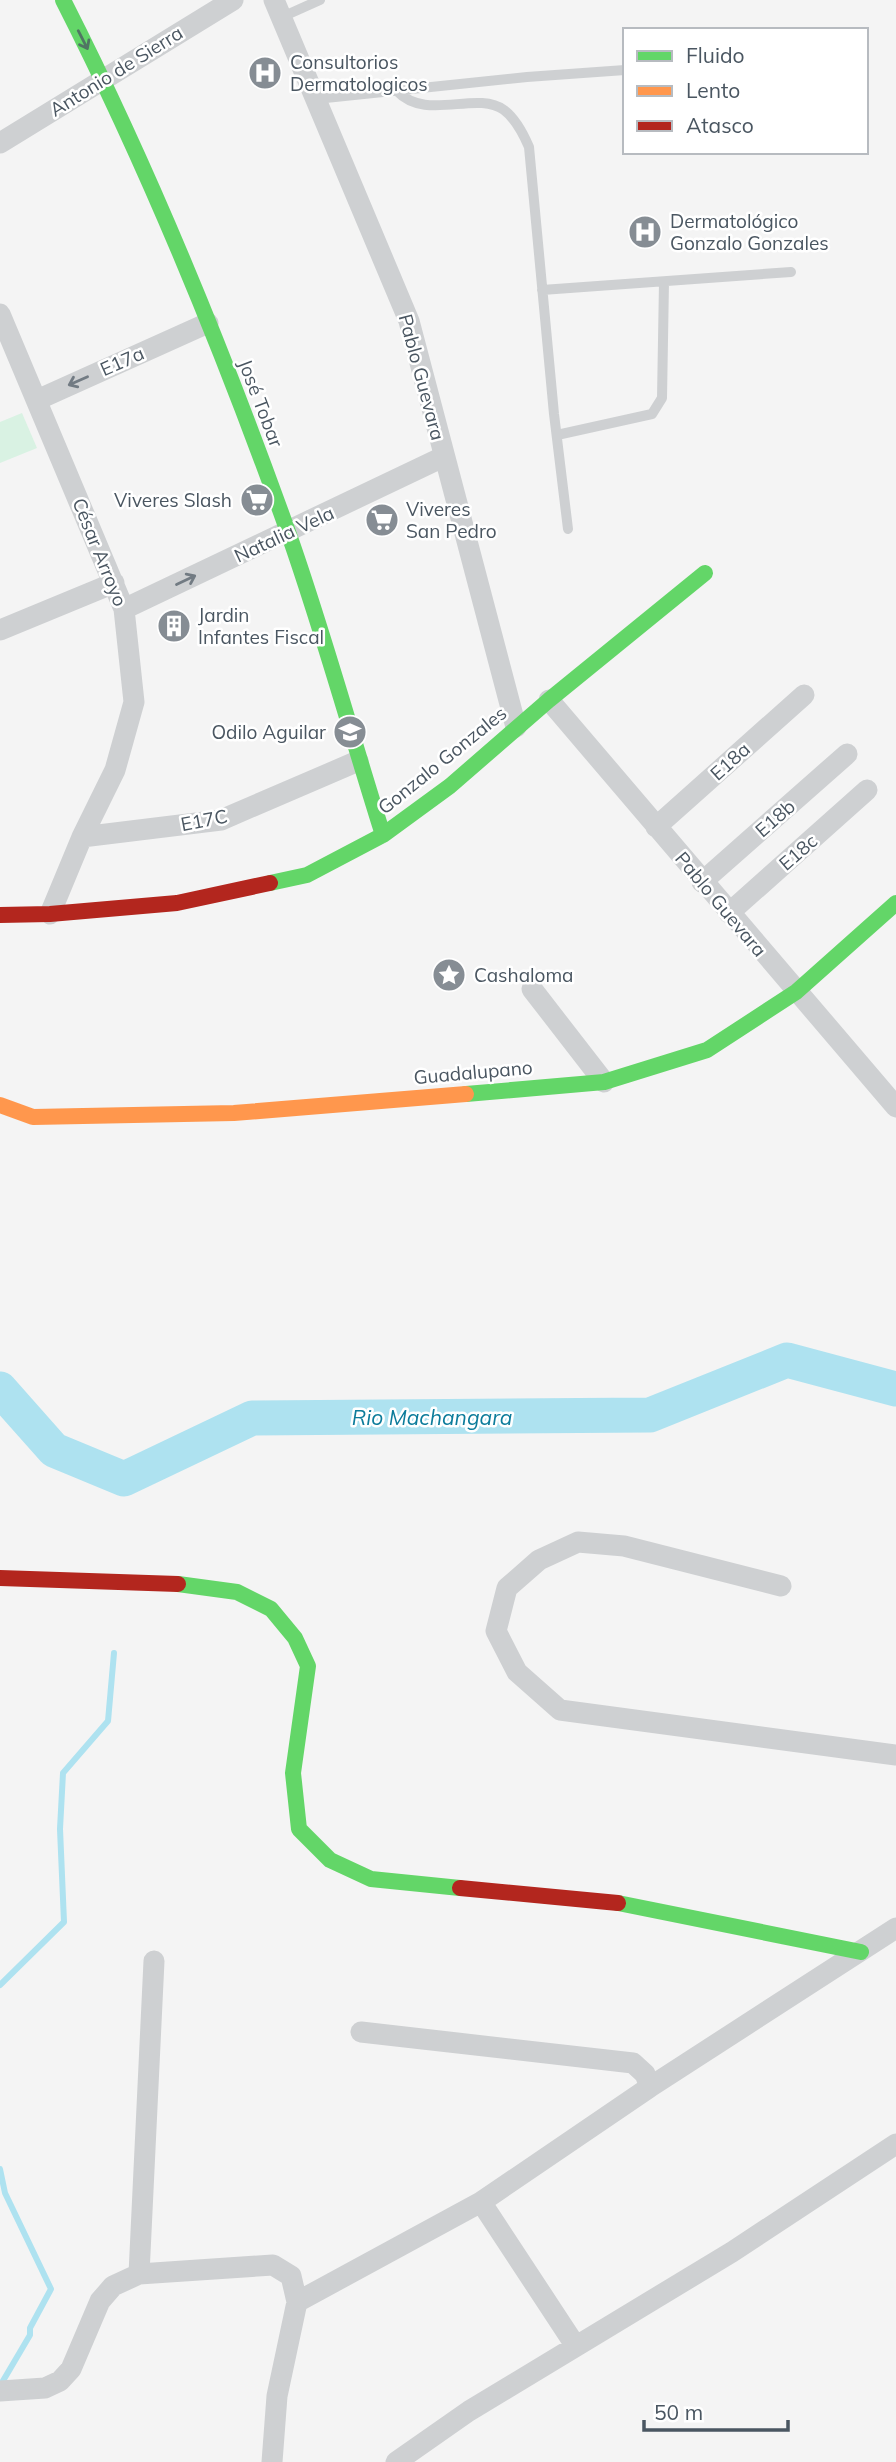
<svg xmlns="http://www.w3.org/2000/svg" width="896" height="2462" viewBox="0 0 896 2462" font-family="Mulish,sans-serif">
<rect width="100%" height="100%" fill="#f4f4f4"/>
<path fill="#d9f2e3" d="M22,413L37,448L0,463V422Z"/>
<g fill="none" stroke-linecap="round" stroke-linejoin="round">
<path stroke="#aee2f0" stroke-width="6" d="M0,1985L64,1922L60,1829L63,1773L108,1721L114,1653
M0,2169L5,2193L51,2289L30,2328V2335L0,2386"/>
<path stroke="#aee2f0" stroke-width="35" d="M0,1389L54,1450L124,1479L252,1418L650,1415L787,1360L896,1389"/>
<path stroke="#ced0d2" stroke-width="10" d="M282,17L320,0
M397,91C426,122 476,90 504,110C516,119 523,133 529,147L554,414L568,529
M316,99L527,77L625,70
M542,290L791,272
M557,435L652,414L662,398L664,282"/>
<path stroke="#ced0d2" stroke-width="21" d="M274,0L409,321L516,727
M0,143L233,0
M0,314L124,609L134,702L115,770L82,837L50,914
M37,400L208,323
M124,609L443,457
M0,630L114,583
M549,700L896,1107
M656,827L804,695
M82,837L221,820L358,761
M702,882L847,754
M729,913L867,790
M532,989L604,1082
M781,1586L624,1546L578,1542L539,1560L507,1588L496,1631L517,1672L560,1710L896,1755
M361,2032L633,2063L645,2074L650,2087
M481,2202L575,2345
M139,2274L154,1961
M297,2302L481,2202L650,2087L896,1928
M0,2391L45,2388L60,2381L71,2369L100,2301L113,2286L139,2274L273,2265L291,2276L297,2302L277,2396L272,2462
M396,2462L469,2411L732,2252L896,2144"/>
<path stroke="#63d668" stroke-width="16" d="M63,0C149,169 224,353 288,532C323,631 351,734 383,835
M270,883L307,875L383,835L450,786L549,700L705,573
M466,1094L604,1082L707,1050L796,992L896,903
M178,1584L237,1592L271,1609L295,1638L308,1666L293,1773L299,1829L330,1860L371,1879L460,1888
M618,1903L861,1952"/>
<path stroke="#ff974d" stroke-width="16" d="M0,1105L33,1117L234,1113L466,1094"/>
<path stroke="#b3261e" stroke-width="16" d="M0,915L50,914L177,903L270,883
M0,1578L178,1584
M460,1888L618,1903"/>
</g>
<defs><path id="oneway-shaft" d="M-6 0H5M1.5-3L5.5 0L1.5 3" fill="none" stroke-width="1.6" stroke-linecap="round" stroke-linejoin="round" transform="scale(1.75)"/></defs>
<use stroke="#507663" href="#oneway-shaft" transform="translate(83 40) rotate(63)"/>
<g stroke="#727b83">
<use href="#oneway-shaft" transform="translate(78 381) rotate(156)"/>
<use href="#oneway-shaft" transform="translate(186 580) rotate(-25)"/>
</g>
<defs>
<symbol id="hospital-disc" viewBox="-11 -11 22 22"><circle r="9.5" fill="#868d94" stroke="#fff"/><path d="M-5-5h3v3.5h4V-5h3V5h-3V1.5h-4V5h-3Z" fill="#fff"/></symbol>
<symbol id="supermarket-disc" viewBox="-11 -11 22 22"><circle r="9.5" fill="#868d94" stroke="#fff"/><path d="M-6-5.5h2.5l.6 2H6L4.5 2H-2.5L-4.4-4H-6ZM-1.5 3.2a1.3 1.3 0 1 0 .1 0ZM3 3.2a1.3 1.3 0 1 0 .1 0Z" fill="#fff"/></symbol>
<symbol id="building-disc" viewBox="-11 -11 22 22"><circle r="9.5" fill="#868d94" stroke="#fff"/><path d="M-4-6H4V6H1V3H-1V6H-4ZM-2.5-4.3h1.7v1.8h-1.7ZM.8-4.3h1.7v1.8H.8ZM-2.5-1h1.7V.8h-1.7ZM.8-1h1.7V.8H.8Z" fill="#fff"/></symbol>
<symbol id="school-disc" viewBox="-11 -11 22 22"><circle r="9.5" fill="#868d94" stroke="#fff"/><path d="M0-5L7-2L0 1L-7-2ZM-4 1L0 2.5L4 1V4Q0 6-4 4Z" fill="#fff"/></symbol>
<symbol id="sight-disc" viewBox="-11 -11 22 22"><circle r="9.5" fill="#868d94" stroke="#fff"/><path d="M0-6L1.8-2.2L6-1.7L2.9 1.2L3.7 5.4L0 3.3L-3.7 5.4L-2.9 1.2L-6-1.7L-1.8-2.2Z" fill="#fff"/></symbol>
</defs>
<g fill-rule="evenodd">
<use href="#hospital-disc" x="246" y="54" width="38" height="38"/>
<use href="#hospital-disc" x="626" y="213" width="38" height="38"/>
<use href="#supermarket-disc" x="238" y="481" width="38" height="38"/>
<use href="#supermarket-disc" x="363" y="501" width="38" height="38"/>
<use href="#building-disc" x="155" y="607" width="38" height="38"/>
<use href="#school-disc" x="331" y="713" width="38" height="38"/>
<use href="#sight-disc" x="430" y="956" width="38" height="38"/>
</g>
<g text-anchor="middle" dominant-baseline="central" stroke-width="5" stroke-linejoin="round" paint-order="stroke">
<g font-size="19" fill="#4a5661" stroke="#fff" text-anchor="start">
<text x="290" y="62">Consultorios<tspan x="290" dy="22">Dermatologicos</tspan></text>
<text x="670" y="221">Dermatológico<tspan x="670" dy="22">Gonzalo Gonzales</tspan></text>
<text x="232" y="500" text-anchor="end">Viveres Slash</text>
<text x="406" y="509">Viveres<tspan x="406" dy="22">San Pedro</tspan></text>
<text x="198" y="615">Jardin<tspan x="198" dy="22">Infantes Fiscal</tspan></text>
<text x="326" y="732" text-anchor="end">Odilo Aguilar</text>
<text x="474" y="975">Cashaloma</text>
</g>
<g font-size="19" fill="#4a5661" stroke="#fff">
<text transform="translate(116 71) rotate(-32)">Antonio de Sierra</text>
<text transform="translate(122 361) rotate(-24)">E17a</text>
<text transform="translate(422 377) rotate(75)">Pablo Guevara</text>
<text transform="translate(261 403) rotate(69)">José Tobar</text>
<text transform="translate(284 534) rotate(-25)">Natalia Vela</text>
<text transform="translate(100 552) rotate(68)">César Arroyo</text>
<text transform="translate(442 760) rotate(-39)">Gonzalo Gonzales</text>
<text transform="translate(730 761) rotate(-42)">E18a</text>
<text transform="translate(775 818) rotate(-41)">E18b</text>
<text transform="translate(204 820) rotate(-11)">E17C</text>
<text transform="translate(798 852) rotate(-41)">E18c</text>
<text transform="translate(721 904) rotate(50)">Pablo Guevara</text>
<text transform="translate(473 1072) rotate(-5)">Guadalupano</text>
</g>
<g font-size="21" font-style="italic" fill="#0c7c9b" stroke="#fff">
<text x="432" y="1417">Rio Machangara</text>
</g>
</g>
<rect x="623" y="28" width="245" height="126" fill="#ffffff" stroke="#b7bbc0" stroke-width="2"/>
<rect x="637" y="51" width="35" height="10" fill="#63d668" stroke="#b7bbc0" stroke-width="2"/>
<text x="686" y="63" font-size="21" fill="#4a5661">Fluido</text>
<rect x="637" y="86" width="35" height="10" fill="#ff974d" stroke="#b7bbc0" stroke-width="2"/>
<text x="686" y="98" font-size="21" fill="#4a5661">Lento</text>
<rect x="637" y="121" width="35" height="10" fill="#b3261e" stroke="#b7bbc0" stroke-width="2"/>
<text x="686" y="133" font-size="21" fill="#4a5661">Atasco</text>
<path d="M644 2420v10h144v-10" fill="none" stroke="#4a5661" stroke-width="3.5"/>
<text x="654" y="2420" font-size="21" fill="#4a5661" stroke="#ffffff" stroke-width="5" paint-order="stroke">50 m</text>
</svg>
